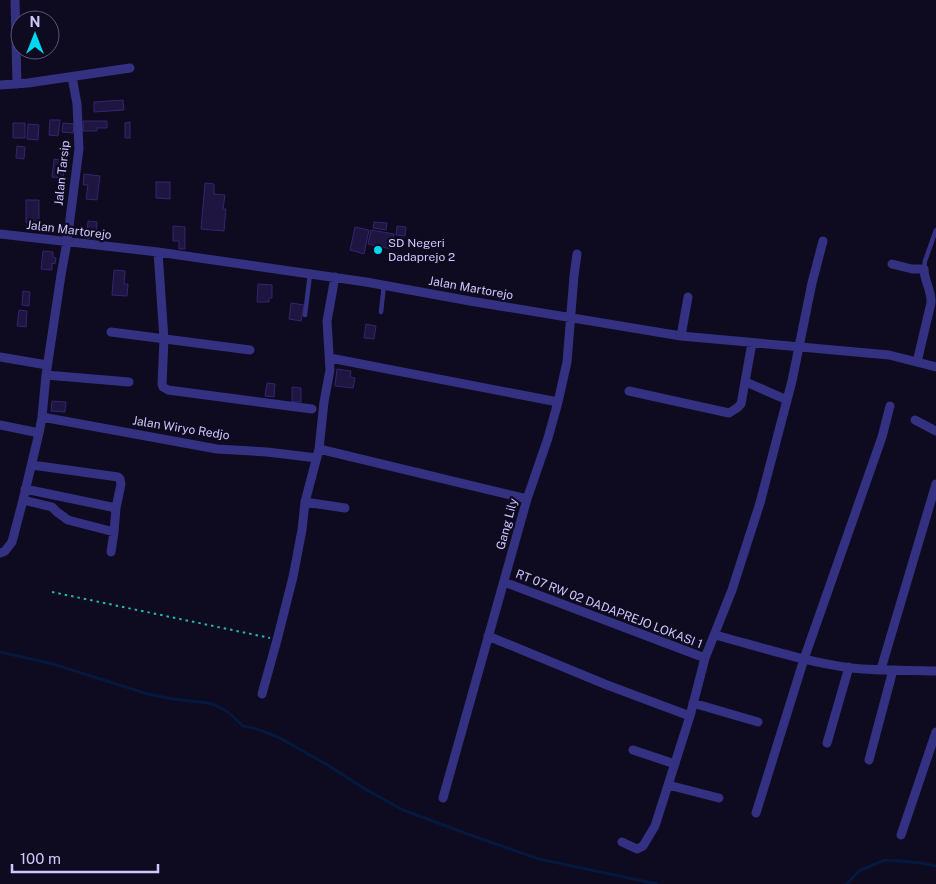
<svg xmlns="http://www.w3.org/2000/svg" width="936" height="884" viewBox="0 0 936 884" font-family="'Public Sans',sans-serif">
<rect width="100%" height="100%" fill="#0e0a1f"/>
<g fill="none" stroke-linecap="round" stroke-linejoin="round">
<path stroke="#05183d" stroke-width="3" d="M0,652L53,664L148,694L173,699L208,703L215,705L228,712L243,726L257,729L278,737L326,764L365,789L403,810L473,836L539,859L657,884
M847,884L859,871L885,860L922,863L936,866"/>
</g>
<path fill="#1e1541" stroke="#35256f" d="M123,100L124,110L94,112V102Z
M50,120H60L58,136L49,135Z
M83,121H107V128H97V131H83Z
M130,122V138H125V123Z
M13,123H25V138H13Z
M63,123L74,124L73,133L62,132Z
M28,124L39,125L38,140L27,139Z
M17,146L25,147L24,159L16,158Z
M54,159L65,161L63,178L52,177Z
M84,174L100,176L97,200L86,199L88,185H83Z
M156,182H170V199L156,198Z
M205,183L214,184V194L225,195L223,209H226L224,231L201,229Z
M26,200H39V223H26Z
M88,221L97,222L96,239L87,238Z
M374,222L387,223L386,230L373,228Z
M173,226L185,227V249H179V241H173Z
M397,226L406,227L405,236L396,235Z
M355,227L369,230L364,254L350,250Z
M371,230L394,234L391,249L368,244Z
M43,251L53,252V257L56,258L55,264L52,263V270L41,269Z
M114,270L125,271L124,284H128L127,296L112,295Z
M258,284L272,285V298H269V302H257Z
M23,291L30,292L29,306L22,305Z
M291,303L304,305L301,321L289,319Z
M19,310L27,311L26,327L17,326Z
M366,324L376,326L374,339L364,338Z
M337,369L351,371L350,377L355,378L353,388L335,386Z
M267,383L275,384L274,397L265,396Z
M292,387L301,388V402H292Z
M52,401L66,402L65,412L51,411Z"/>
<g fill="none" stroke-linecap="round" stroke-linejoin="round">
<path stroke="#23b8b2" stroke-width="2" stroke-dasharray="2.5 4" stroke-linecap="butt" d="M52,592L270,638"/>
<path stroke="#353182" stroke-width="4.5" d="M924,269L925,261L936,230
M381,312L384,285
M305,315L310,274"/>
<path stroke="#353182" stroke-width="9" d="M15,0L17,84
M0,85L28,83L130,68
M0,234L158,252L366,282L470,301L681,336L889,355L936,367
M158,252L164,339L162,384L163,387L168,390L312,409
M892,264L912,269H924C924,281 932,291 931,303L917,362
M111,332L250,350
M681,336L688,297
M0,357L47,365
M330,358L558,402
M46,375L129,382
M746,382L787,400
M629,391L729,413L737,408L741,404L752,343
M42,417L217,449L267,452L317,458
M915,420L936,431
M0,425L39,433
M319,449L527,499
M32,465L118,477L120,479L121,484L116,508L114,532L111,552
M25,489L116,508
M23,500L52,507L57,512L68,520L114,532
M305,502L345,508
M0,553L5,551L12,542L23,500L39,433L42,417L46,375L61,275L67,242L79,149L77,104L72,77
M504,582L705,658
M715,635C760,647 806,662 852,668C880,671 908,670 936,671
M488,636L607,685L690,716
M881,669L936,484
M262,694L277,640L293,577L302,530L305,502L319,449L324,402L330,370L327,321L335,277
M693,703L758,722
M827,743L849,667
M633,750L675,764
M869,760L893,670
M668,785L719,798
M443,798L527,499L548,438L558,402L567,362L574,276L577,254
M756,813L804,659L882,437L890,406
M901,835L936,732
M622,842L637,849L643,846L655,826L690,716L705,658L732,590L760,503L792,381L812,283L823,241"/>
</g>
<circle fill="#00d7f3" stroke="#0e0a1f" stroke-width="2" cx="378" cy="250" r="5"/>
<g text-anchor="middle" dominant-baseline="central" stroke-width="4.5" stroke-linejoin="round" paint-order="stroke">
<g font-size="12" fill="#cfc8ff" stroke="#0e0a1f">
<text transform="translate(62 173) rotate(-84)">Jalan Tarsip</text>
<text transform="translate(69 230) rotate(7)">Jalan Martorejo</text>
<text transform="translate(471 288) rotate(10)">Jalan Martorejo</text>
<text transform="translate(181 428) rotate(9)">Jalan Wiryo Redjo</text>
<text transform="translate(507 524) rotate(-75)">Gang Lily</text>
<text transform="translate(609 609) rotate(21)">RT 07 RW 02 DADAPREJO LOKASI 1</text>
</g>
<g font-size="12" fill="#cfc8ff" stroke="#0e0a1f" text-anchor="start">
<text x="388" y="243">SD Negeri<tspan x="388" dy="14">Dadaprejo 2</tspan></text>
</g>
</g>
<g transform="translate(35 35)"><circle r="24" fill="#0e0a1f" stroke="#5b5679"/>
<path d="M0-4L9 19L0 12L-9 19Z" fill="#00d7f3"/>
<text y="-8" font-size="14" font-weight="bold" text-anchor="middle" fill="#cfc8ff">N</text>
</g>
<path d="M12 864v8h146v-8" fill="none" stroke="#cfc8ff" stroke-width="2.5"/>
<text x="20" y="864" font-size="15" fill="#cfc8ff" stroke="#0e0a1f" stroke-width="4" paint-order="stroke">100 m</text>
</svg>
